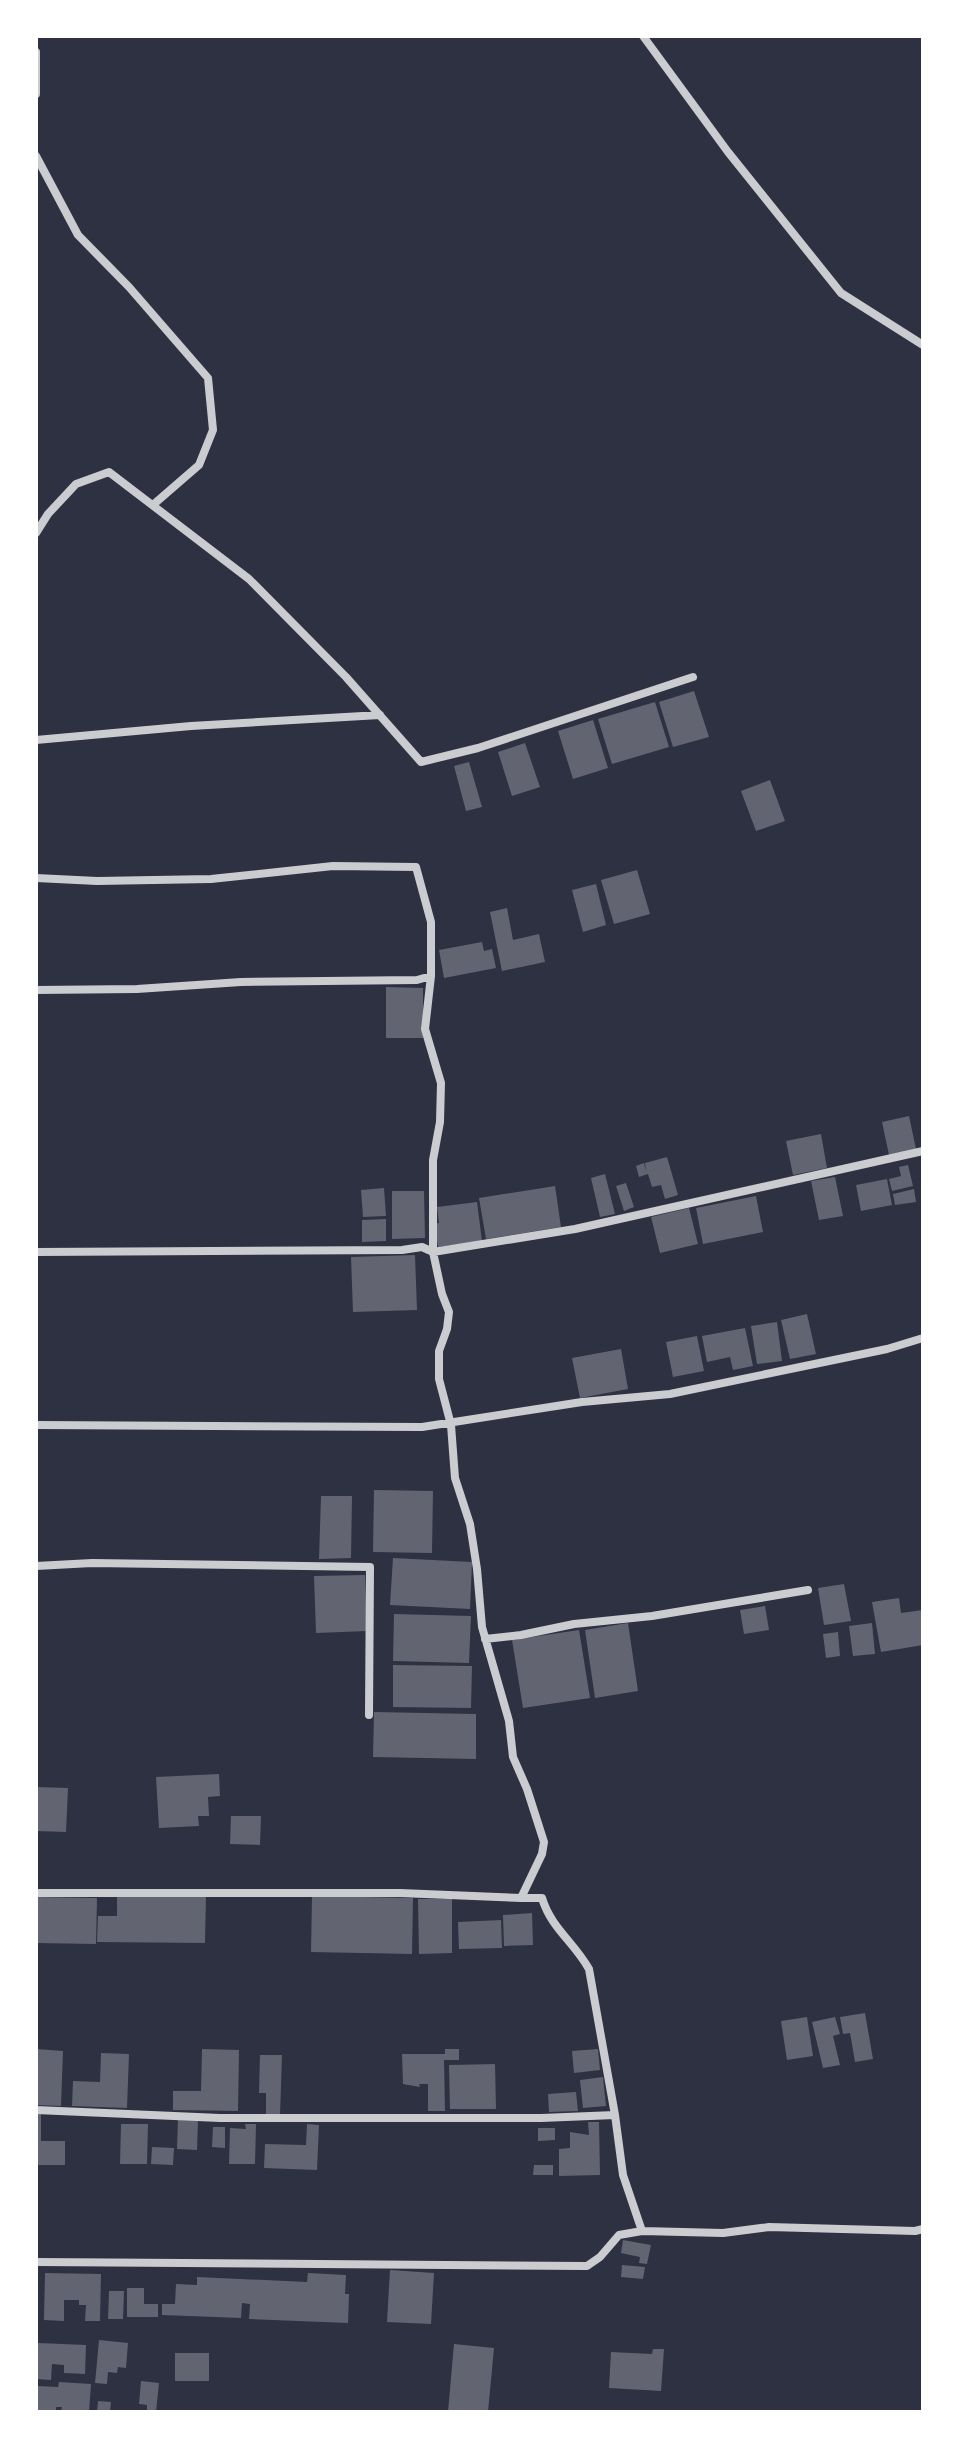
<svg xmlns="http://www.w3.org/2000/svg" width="959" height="2448" viewBox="0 0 959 2448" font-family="'Roboto Condensed',sans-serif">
<rect width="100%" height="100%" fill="#2d3142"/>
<path fill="#626471" d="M694,691L709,737L673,747L659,702Z
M655,702L669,747L612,764L598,719Z
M593,720L608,768L573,779L558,731Z
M525,743L540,787L512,796L498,752Z
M469,762L482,807L466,811L454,766Z
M770,780L785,821L756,831L741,791Z
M637,870L650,914L614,924L601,880Z
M596,884L606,925L583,932L572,890Z
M507,908L513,940L539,934L545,962L502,971L490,912Z
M482,942L484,951L492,949L496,968L444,978L439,950Z
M386,987L423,988V1038H386Z
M909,1116L916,1149L889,1155L882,1122Z
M821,1134L827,1168L793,1175L786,1141Z
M667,1157L678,1195L665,1199L661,1185L652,1187L648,1174L639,1177L636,1166L644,1163L646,1172L645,1163Z
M908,1165L913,1186L892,1191L889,1179L901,1176L899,1167Z
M605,1174L615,1214L600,1217L591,1178Z
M835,1177L843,1216L819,1220L811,1181Z
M887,1179L892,1205L861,1211L856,1185Z
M626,1183L634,1207L624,1211L616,1186Z
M555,1186L561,1227L486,1239L479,1198Z
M384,1188L386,1216L363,1217L361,1190Z
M914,1189L916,1202L895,1205L893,1194Z
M392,1191H424L425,1238L392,1239Z
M756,1196L763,1232L703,1244L696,1208Z
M477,1202L482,1241L438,1247L434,1224L439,1223L437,1207Z
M689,1208L698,1244L660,1253L651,1217Z
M386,1219V1241L362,1242V1220Z
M415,1255L417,1310L353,1312L351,1257Z
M807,1314L816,1354L790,1359L781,1320Z
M777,1322L782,1361L757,1364L751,1326Z
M745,1328L753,1366L733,1370L730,1357L707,1362L702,1336Z
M697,1336L704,1371L673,1377L666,1342Z
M621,1349L628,1389L580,1398L572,1358Z
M374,1490L433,1491L432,1553L373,1552Z
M321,1496H352L351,1558L319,1559Z
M393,1558L472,1562L470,1609L390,1605Z
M365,1575L367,1631L316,1633L314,1576Z
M844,1584L851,1621L824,1625L818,1588Z
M899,1598L901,1613L923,1610V1645L881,1652L872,1602Z
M765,1606L769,1630L744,1634L740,1610Z
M394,1614L471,1616L469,1663L393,1661Z
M628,1623L638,1691L595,1698L585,1630Z
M872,1623L875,1654L853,1656L849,1626Z
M579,1630L590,1698L523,1708L512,1640Z
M838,1632L840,1656L826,1658L823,1634Z
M393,1665L472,1666L471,1708L393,1707Z
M374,1712L476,1714V1759L373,1757Z
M219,1774L220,1796L208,1797L209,1816H198L199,1826L159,1828L156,1777Z
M36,1787L68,1788L66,1832L36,1831Z
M231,1816H261L260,1845L230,1844Z
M117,1896H206L205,1943L97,1942L98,1916H117Z
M312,1896L413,1898L412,1954L311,1952Z
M36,1897L97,1898L96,1944L36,1943Z
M418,1899H452V1953L419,1954Z
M532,1913L533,1945L504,1946L503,1915Z
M501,1920L502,1948L459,1949L458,1922Z
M865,2013L873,2059L855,2062L850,2033L843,2034L840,2017Z
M807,2017L813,2056L787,2060L781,2021Z
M835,2017L840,2034L833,2036L840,2065L823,2068L812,2022Z
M36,2049L63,2051L61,2106L36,2105Z
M202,2049L239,2050L238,2111L173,2110V2091H201Z
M445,2049H459V2060H444L445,2111H428V2084H419L420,2087L403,2084L402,2054H445Z
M598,2049L600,2070L574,2073L572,2051Z
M101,2053L129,2054L127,2108L72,2106L73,2081L100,2082Z
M260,2055H282L280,2116H266V2093H259Z
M495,2064L496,2109H450L449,2065Z
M603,2077L606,2106L583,2108L580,2080Z
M576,2092L578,2111L549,2112L548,2094Z
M36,2113H41V2141H65V2165H36Z
M178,2119L198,2120L197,2150L177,2149Z
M588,2122H599L600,2175L559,2176V2149L570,2148V2132L589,2135Z
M121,2124H148L147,2164H120Z
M245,2124H256L255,2164H229L230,2128L246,2129Z
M307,2124L319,2125L317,2170L264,2168L265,2144L306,2145Z
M213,2127H225V2148L212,2147Z
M538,2128H555V2140L538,2141Z
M152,2147L174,2148L173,2165L151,2164Z
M534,2165H553V2175H533Z
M623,2240L651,2245L647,2264L639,2263L640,2257L621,2253Z
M622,2265L645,2267L643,2279L621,2277Z
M390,2270L434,2273L431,2324L387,2322Z
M45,2273L101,2274L100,2321H85L86,2305H79V2300H64V2321L44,2320Z
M308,2273L346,2275L345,2294H349L348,2323L249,2319L250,2304L242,2303L241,2318L162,2315V2304H175L176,2284L197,2285V2277L307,2282Z
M127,2288H144V2304H158V2317H127Z
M109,2291H124L123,2319H108Z
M99,2340L128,2343L126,2368L118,2367L117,2373L108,2372L107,2384L95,2383Z
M38,2343L86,2345L85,2374L64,2373V2365L52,2364L51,2380L36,2379Z
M454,2344L494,2348L488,2412H448Z
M653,2349H664L661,2391L609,2388L611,2352L652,2354Z
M175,2353H209V2381H175Z
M141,2381L159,2383L156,2412H147V2405L139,2404Z
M59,2382L91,2384L89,2412H61L62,2407H56V2412H36L37,2386L58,2387Z
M98,2401L111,2402L110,2412H97Z"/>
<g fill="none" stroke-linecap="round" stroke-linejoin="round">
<path stroke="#caccd0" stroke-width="8" d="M643,36L728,152L841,293L923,345
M36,52V94
M36,156L78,235L129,287L208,378L213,430L199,465L154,504
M36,533L48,514L76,484L109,472L249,579L346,677L421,762L478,748L693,677
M36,740L191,726L380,715
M36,878L97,881L211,879L333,866L416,867L431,922V976L417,980L241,982L137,989L36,990
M36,1252L402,1250L422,1247L433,1252L575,1229L923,1151
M36,1425L422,1427L582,1402L670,1394L887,1349L923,1338
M36,1566L92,1563L370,1567L369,1715
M485,1639L521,1635L574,1624L652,1616L808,1590
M36,1893H400L521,1898L542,1854L544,1842L527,1789L513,1757L509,1721L482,1627L477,1569L470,1524L455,1478L451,1425L439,1379V1351L447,1329L449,1312L442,1294L433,1252V1160L440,1122L441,1083L425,1029L431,976
M521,1898H542C551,1928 574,1942 589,1969L615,2115
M36,2110L220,2118H541L615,2115L623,2175L642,2231L723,2233L769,2227L915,2231L923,2229
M36,2262L587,2266L600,2257L619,2235L642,2231"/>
</g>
<rect width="959" height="2448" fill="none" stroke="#ffffff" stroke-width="76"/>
</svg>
